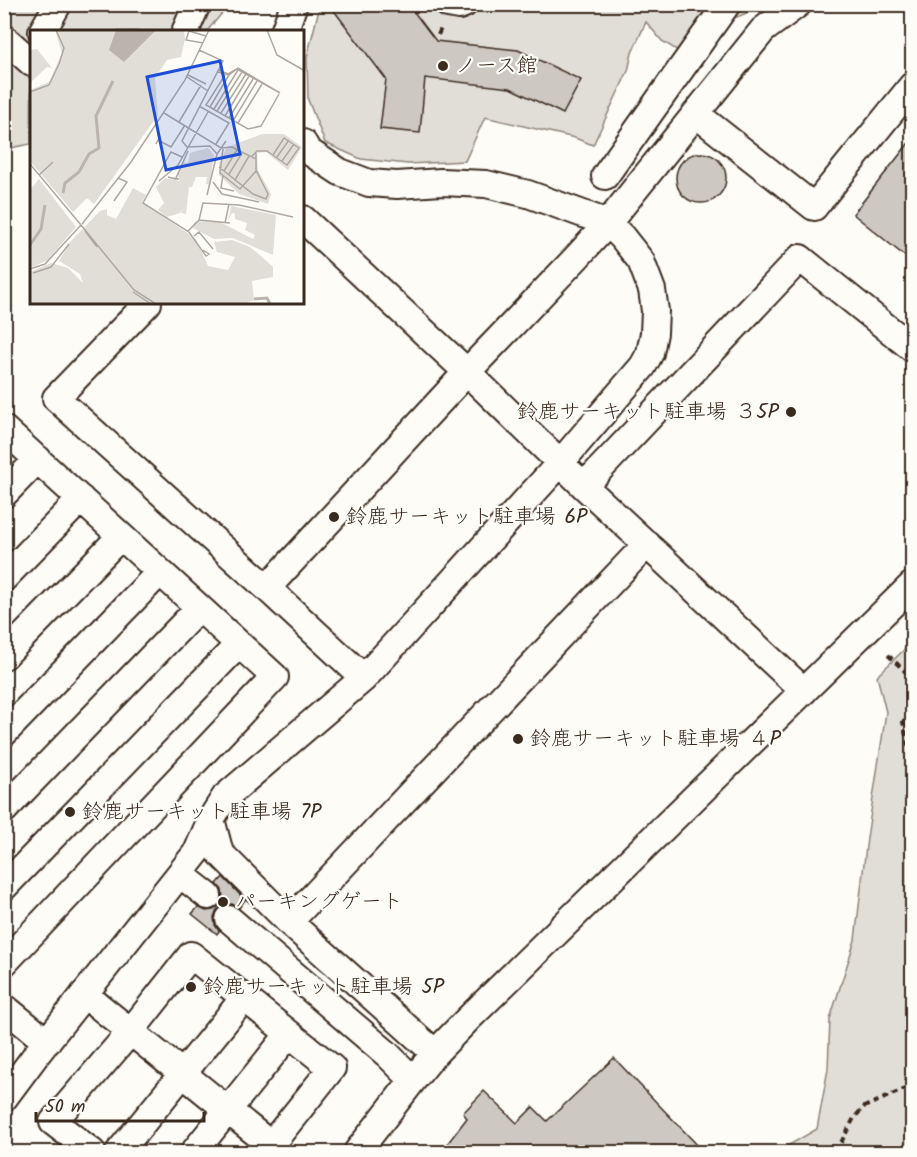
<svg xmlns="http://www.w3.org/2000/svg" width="917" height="1157" viewBox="0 0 917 1157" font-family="Kalam,'Klee One',sans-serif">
<rect width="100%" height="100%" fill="#fdfcf7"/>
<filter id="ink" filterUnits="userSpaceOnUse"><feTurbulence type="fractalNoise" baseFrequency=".0167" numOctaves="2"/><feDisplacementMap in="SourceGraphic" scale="12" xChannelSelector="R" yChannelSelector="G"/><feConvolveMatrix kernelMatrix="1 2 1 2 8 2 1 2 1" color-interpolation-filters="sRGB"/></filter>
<g filter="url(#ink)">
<path fill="#e1ded7" stroke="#8e847a" stroke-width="1.5" d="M5,5H229L207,31L32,32L31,144L5,149Z
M320,5H752L747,13L707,29L683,54L662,41L646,22L632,53L628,71L593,145L575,138L485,117L465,161L408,164L361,159L325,143L308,100L307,57Z
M912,642V1152H777L817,1129L828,1069L830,1019L855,940L867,838L886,712L877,676Z"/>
<path fill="#cdc8c2" stroke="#3b2a1e" stroke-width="1.5" d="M329,4H408L436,41L518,50L581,80L563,114L510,88L425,78L420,133L380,129L386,79Z
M912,139V262L853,214Z
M676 178a25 25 0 1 1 50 0a25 25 0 1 1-50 0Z
M223,877L245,900L239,908L232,904L225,905L217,910L214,917L215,925L219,931L217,934L192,914L198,907L206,911L213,910L219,906L223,898L222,890L217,884Z
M614,1058L704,1152H441L467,1118L463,1113L484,1091L517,1123L533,1107L547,1121Z"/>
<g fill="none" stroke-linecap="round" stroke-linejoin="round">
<defs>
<path id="minor" d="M448,4L459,6L464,4
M42,32L58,4
M185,32L197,4
M284,32L294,4
M4,38L32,63
M696,114L814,207L912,86
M605,176L727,4
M303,219L467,372L584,486L804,691
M148,303L56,398L267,588L364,678
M4,429L275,677L4,963
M584,486L800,258L912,348
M4,494L38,459
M4,578L81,499
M267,588L467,372L577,257L608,223L763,30L798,4
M4,656L121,536
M4,733L160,572
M4,810L199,608
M211,819L220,853L289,922L435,1053
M180,874L208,896
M4,887L239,644
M229,919L387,1054L413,1080
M289,922L647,544
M84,994L271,1145
M4,1007L47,1042
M4,1098L36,1055L197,852L211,819L225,797L364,678L561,462L643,366L650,353L654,333L655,311L652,290L641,261L622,237L608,223L528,194L486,184L441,182L397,185L369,183L340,172L308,151L303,143
M92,1152L53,1122L131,1031L191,955L332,1068L265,1152
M119,1152L244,998
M194,1152L289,1034
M357,1152L413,1080L435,1053L468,1019L912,585"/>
</defs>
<use href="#minor" stroke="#3b2a1e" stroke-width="30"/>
<path stroke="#3b2a1e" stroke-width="4" stroke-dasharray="6 4.5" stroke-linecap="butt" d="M438,35L442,26
M888,655L912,678
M912,713L903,722L912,763
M836,1152L854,1118L864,1107L912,1086"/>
<use href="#minor" stroke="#fdfcf7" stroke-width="26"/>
</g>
</g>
<g fill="#3b2a1e" stroke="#fdfcf7" stroke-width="2">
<circle cx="443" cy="66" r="6"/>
<circle cx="791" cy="412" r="6"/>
<circle cx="334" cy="517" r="6"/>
<circle cx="518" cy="739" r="6"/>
<circle cx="70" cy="812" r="6"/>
<circle cx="223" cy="902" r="6"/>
<circle cx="191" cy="987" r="6"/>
</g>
<g text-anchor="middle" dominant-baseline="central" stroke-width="4.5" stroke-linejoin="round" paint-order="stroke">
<g font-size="21" fill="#3b2a1e" stroke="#fdfcf7" text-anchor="start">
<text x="455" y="66">ノース館</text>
<text x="779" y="412" text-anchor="end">鈴鹿サーキット駐車場 ３5P</text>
<text x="346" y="517">鈴鹿サーキット駐車場 6P</text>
<text x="530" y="739">鈴鹿サーキット駐車場 ４P</text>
<text x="82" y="812">鈴鹿サーキット駐車場 7P</text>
<text x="235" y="902">パーキングゲート</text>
<text x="203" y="987">鈴鹿サーキット駐車場 5P</text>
</g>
</g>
<g transform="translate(30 30)">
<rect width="274" height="274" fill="#fdfcf7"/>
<path d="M25,0H154L155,9L151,27L137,30L125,48L128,85L64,174L57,168L43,182L0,131V60L19,52L32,23ZM7,19L22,38L17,37L0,53V20ZM232,104H254L272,117L258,140L236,122L227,123L228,140L241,164L238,174L209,164L189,145V133L197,117ZM178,118L184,125L180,155L176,154L177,147H166L162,157H159L156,184L151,183L153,178L150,183L137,187L128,180L134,173L126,157L135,148L150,151L147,143L154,132L158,133L160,123ZM9,149L46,197L18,230L0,238V160ZM103,158L116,165L112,172L166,209L178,236L198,240L205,227L187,222L184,212L202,210L220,217L231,226L243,237V247L222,251L224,270L214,274H0V242L21,233L38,238L53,253L50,244L29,231L40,212L70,181L77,179V185L86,189ZM201,176L246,185L243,225L203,208L184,209L161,197L166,191L190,192L223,209L225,205L215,200L217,193L205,189V184L202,183L198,191Z" fill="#e1ded7"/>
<path d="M86,0H126L94,32L79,20Z" fill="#bbb4ad"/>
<path fill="none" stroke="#bbb4ad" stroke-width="3" d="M33,163L35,153L49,142L59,124L69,118L66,86L83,51M0,215L11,199L15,175M224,269L237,268L240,274"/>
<path fill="none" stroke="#afa8a0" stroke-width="1.5" d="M237,0L247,25L275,41M173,13L156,10L159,1L176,6M169,20L193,31L152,111L157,117L180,116L187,124M188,42L199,45L207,39L250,63L208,38L198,44L189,40M158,45L176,54M195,45L176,75L218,99L231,96L249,64M157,47L178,61M0,62L19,55L29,34L34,18L26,0M169,76L199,93L186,114M180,77L199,45M184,79L208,40M187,81L212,42M134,83L191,118L202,117L226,129M191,83L216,44M195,86L219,46M199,88L223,49M203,91L227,51M149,92L171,55M208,93L232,54M126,114L128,110L141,117L155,95M193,119L190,143L210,159L226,141M237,121L257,135L269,118L254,108L243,125M152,127L141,122L113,173L159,202L176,226L179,224L173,220M221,127L227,121H238M247,127L259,110M252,131L264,114M0,134L51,195L15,234L0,239M189,137L223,164L236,169L238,164L226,140V123M194,141L207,120M199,144L212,123M9,145L23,132M193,145L191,158L204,161M138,147L145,149H149L142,148M146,148L158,121M205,150L219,126M129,151L148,135L178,82M183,152L192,164L229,172M177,165L187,124L196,111M84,171L97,152L88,148M169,190L200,193M195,193L199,174M52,194L101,132L155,50L179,0M51,195L104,260L126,274M55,201L67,217M158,201L169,190L173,173L209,175L263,187M164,206L169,202L183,219M3,243L21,237L39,214M103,262L121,274"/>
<path fill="#1d4ed8" fill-opacity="0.15" stroke="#1d4ed8" stroke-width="3" d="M190,31L210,124L136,140L117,47Z"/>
<rect width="274" height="274" fill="none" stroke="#3b2a1e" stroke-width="3"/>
</g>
<rect width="917" height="1157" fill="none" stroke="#fdfcf7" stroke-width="24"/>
<rect x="12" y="12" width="893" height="1133" fill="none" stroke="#3b2a1e" stroke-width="2" filter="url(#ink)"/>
<path d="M36 1112v9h168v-9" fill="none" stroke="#3b2a1e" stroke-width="3"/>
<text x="45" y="1112" font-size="18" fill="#3b2a1e" stroke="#fdfcf7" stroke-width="4.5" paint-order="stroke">50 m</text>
</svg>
